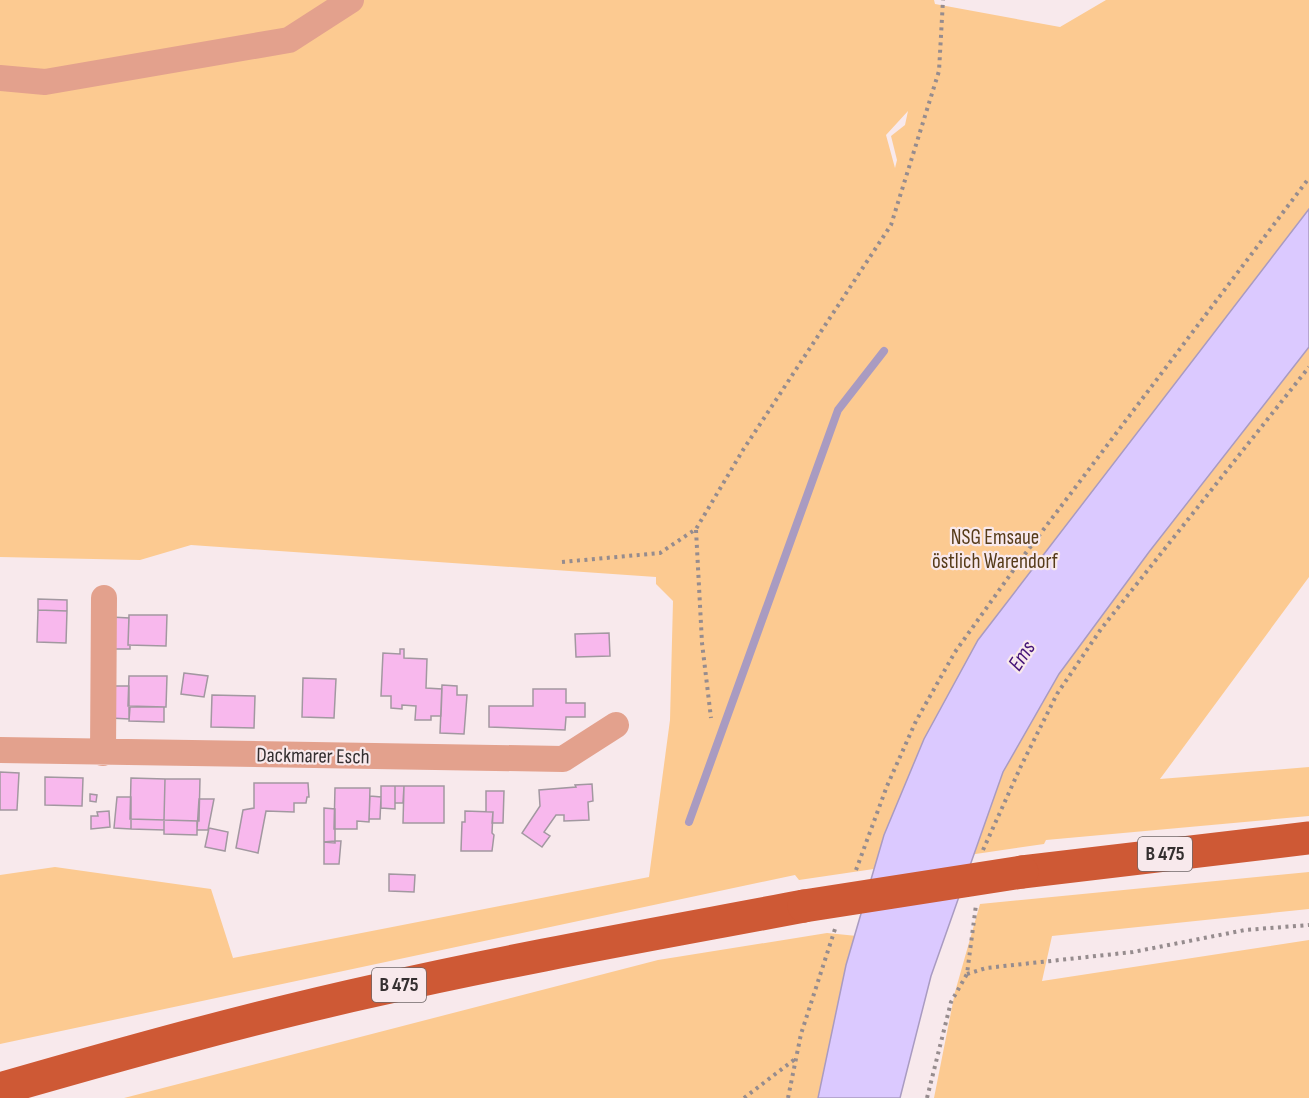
<svg xmlns="http://www.w3.org/2000/svg" width="1309" height="1098" viewBox="0 0 1309 1098" font-family="'Sofia Sans Condensed',sans-serif">
<rect width="100%" height="100%" fill="#f8e9ec"/>
<path fill="#fcca91" fill-rule="evenodd" d="M0,0H934L935,4L1060,27L1106,0H1309V577L1160,779L1309,767V816L1046,840L1044,844L799,880L795,875L0,1044V875L55,867L211,889L233,958L649,877L670,720L673,601L656,584V577L191,545L140,560L0,557ZM908,111L905,125L891,136L897,160L895,168L886,135Z
M1309,872V909L1052,936L1042,981L1309,940V1098H934L955,992L980,904Z
M827,933L857,936L819,1098H124L658,960Z"/>
<path fill="#dbc9ff" stroke="#a99bc1" stroke-width="1.5" d="M1309,209V347L1149,552L1059,674L1003,772L931,976L900,1098H818L846,965L884,835L924,739L978,640Z"/>
<g fill="none" stroke-linecap="round" stroke-linejoin="round">
<path stroke="#a99bc1" stroke-width="8" d="M689,822L838,410L884,351"/>
</g>
<path fill="#f8b8ed" stroke="#a298a0" stroke-width="1.5" d="M38,599L67,600V611L38,610Z
M38,610L67,611L66,643L37,642Z
M129,615H167L166,646L128,645Z
M111,617L129,618L128,645H130V649H110Z
M609,633L610,656L576,657L575,634Z
M400,649H404V658L427,659L426,688L442,689L441,716H431V720H415L416,706L402,705V709L391,708V696H381L383,653L400,654Z
M184,673L208,676L204,697L181,694Z
M129,676H167L166,707L128,706Z
M303,678L336,679L334,718L302,717Z
M442,685L457,686V695H467L464,734L440,733Z
M110,686H129V719L110,718Z
M533,689H566V703H585V717H566L565,730L489,727V706H533Z
M212,695L255,696L254,728L211,727Z
M130,707H164V722L129,721Z
M0,772L19,773L17,810H0Z
M45,777L83,778L82,806L45,805Z
M131,778L165,779L164,820L130,819Z
M165,779H200L199,821L164,820Z
M254,783H308L309,797H307L306,803H294V812L266,811L258,853L236,848L243,810L254,808Z
M592,784L593,801L588,802L589,820L564,821V815H556L544,832L550,836L542,847L522,833L540,806L539,790L576,787L575,785Z
M381,786H395V809L381,808Z
M395,786H404L403,803H395Z
M404,786H444V823H403Z
M335,788H370L369,822L357,821V829H334Z
M486,791H504L503,823H492L493,812H486Z
M90,794L97,795L96,802L90,801Z
M370,796L381,797L380,819H369Z
M117,797H131V829L114,828Z
M199,799H214L208,830H197Z
M324,808L335,809V843L324,842Z
M109,811L110,827L91,829V816H98L97,812Z
M465,811L493,812L492,833L494,835L492,851H461L462,822H465Z
M131,819L164,820V830L131,829Z
M164,820L197,821V835L164,834Z
M209,828L228,832L225,851L205,847Z
M335,841H341L339,864H324V842Z
M389,874L415,875L414,892L389,891Z"/>
<g fill="none" stroke-linecap="round" stroke-linejoin="round">
<path stroke="#968c8e" stroke-width="4" stroke-dasharray="3 4.5" stroke-linecap="butt" d="M696,530L702,643L711,718
M562,562L660,553L696,529L743,450L891,225L939,71L943,0
M983,850L1021,766L1057,694L1101,629L1309,367
M856,870L887,786L916,721L955,652L1025,554L1309,178
M967,974L986,968L1133,952L1245,930L1309,925
M744,1098L795,1059
M788,1098L801,1034L835,929
M927,1098L951,1002L967,974L976,905"/>
<path stroke="#e3a18d" stroke-width="26" d="M0,78L45,82L289,40L351,0
M0,750L563,759L616,725
M103,753L104,598"/>
<path stroke="#ce5935" stroke-width="33" d="M1022,872L1309,838
M0,1089C125,1053 250,1018 377,990C518,958 661,933 804,906"/>
<path stroke="#ce5935" stroke-width="33" d="M804,906L1022,872"/>
</g>
<g text-anchor="middle" dominant-baseline="central" stroke-width="4.5" stroke-linejoin="round" paint-order="stroke">
<g fill="#f8e9ec" stroke="#6f6768" stroke-width="1.5">
<rect x="1138" y="837" width="54" height="34" rx="4.5"/>
<rect x="372" y="968" width="54" height="34" rx="4.5"/>
</g>
<g font-size="20" font-weight="bold" fill="#342f30">
<text x="1165" y="854">B 475</text>
<text x="399" y="985">B 475</text>
</g>
<g font-size="21" fill="#563b19" stroke="#f8e9ec">
<text x="995" y="537">NSG Emsaue<tspan x="995" dy="24">östlich Warendorf</tspan></text>
</g>
<g font-size="21" fill="#342f30" stroke="#f8e9ec">
<text transform="translate(313 756) rotate(1)">Dackmarer Esch</text>
</g>
<g font-size="22" font-style="italic" fill="#451478" stroke="#f8e9ec">
<text transform="translate(1022 656) rotate(-56)">Ems</text>
</g>
</g>
</svg>
